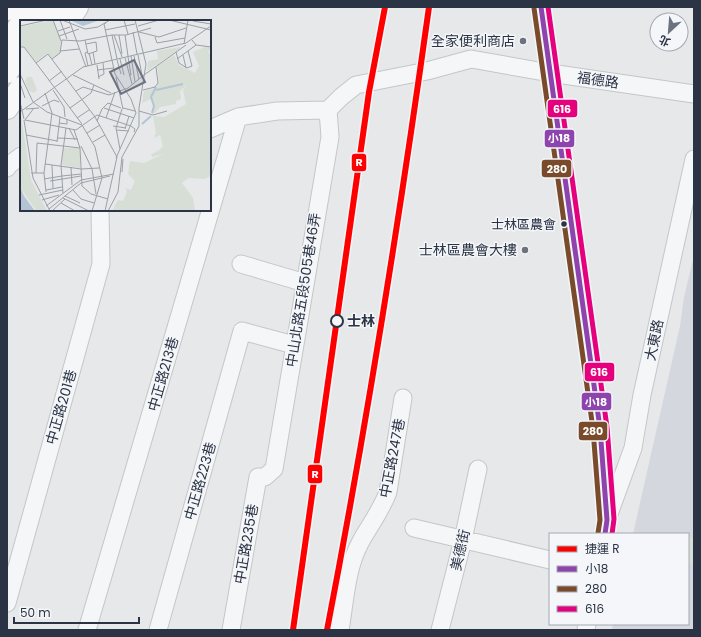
<svg xmlns="http://www.w3.org/2000/svg" width="701" height="637" viewBox="0 0 701 637" font-family="Poppins,'Noto Sans TC',sans-serif">
<rect width="100%" height="100%" fill="#e6e8ea"/>
<path fill="#d4d7dd" d="M694,256V630H612L613,624H688V534H633L680,326L684,297Z"/>
<path fill="#d6ded6" d="M688,537L694,538V564L688,563Z"/>
<g fill="none" stroke-linecap="round" stroke-linejoin="round">
<defs>
<path id="minor" d="M541,7L570,221L600,428L607,520L605,534
M210,129L238,117L277,111L328,110L341,97L356,85L427,71L471,59L550,73L694,94
M7,168L9,165L21,156
M241,264L305,283
M609,514L633,448L642,395L694,159
M414,528L550,560
M7,603L101,264L100,210
M87,630L238,117
M158,630L242,331L294,345
M231,630L258,477H265L274,469L330,137L328,110
M340,630C345,602 346,569 360,543C369,526 381,511 388,492L403,398
M440,630L463,540L478,469
M586,630L587,624"/>
<path id="primary" d="M7,9L8,7
M23,21L33,7
M43,21L53,7
M68,21L77,7
M7,44L21,24
M7,72L21,52
M7,108L21,88"/>
</defs>
<use href="#minor" stroke="#c4c6c8" stroke-width="19"/>
<use href="#primary" stroke="#c2c5c8" stroke-width="24"/>
<use href="#minor" stroke="#f5f6f7" stroke-width="17"/>
<use href="#primary" stroke="#f8f8f8" stroke-width="22"/>
<defs>
<path id="bus-1" d="M541,7L600,428L607,520L605,534"/>
<path id="bus-2" d="M534,8L593,429L600,520L598,533"/>
<path id="bus-3" d="M548,7L607,427L614,519L612,534"/>
</defs>
<use href="#bus-1" stroke="#f4f6f9" stroke-width="8"/>
<use href="#bus-2" stroke="#f4f6f9" stroke-width="8"/>
<use href="#bus-3" stroke="#f4f6f9" stroke-width="8"/>
<use href="#bus-1" stroke="#8e44ad" stroke-width="5"/>
<use href="#bus-2" stroke="#7a4b2a" stroke-width="5"/>
<use href="#bus-3" stroke="#e5007d" stroke-width="5"/>
<defs>
<path id="metro-1" d="M293,630L369,92L385,7
M327,630C367,423 400,215 429,7"/>
</defs>
<use href="#metro-1" stroke="#f4f6f9" stroke-width="9"/>
<use href="#metro-1" stroke="#f00" stroke-width="6"/>
</g>
<g fill="#6c737f" stroke="#f4f6f9" stroke-width="1.5">
<circle cx="523" cy="41" r="4"/>
<circle cx="525" cy="250" r="4"/>
</g>
<circle fill="#2b3445" stroke="#f4f6f9" stroke-width="1.5" cx="564" cy="224" r="3.5"/>
<circle fill="#f4f6f9" stroke="#2b3445" stroke-width="2" cx="337" cy="321" r="6"/>
<g text-anchor="middle" dominant-baseline="central" stroke-width="3" stroke-linejoin="round" paint-order="stroke">
<g font-size="13" fill="#2b3445" stroke="#f4f6f9" text-anchor="end">
<text x="556" y="224">士林區農會</text>
</g>
<g font-size="14" fill="#2b3445" stroke="#f4f6f9" text-anchor="end">
<text x="515" y="41">全家便利商店</text>
<text x="517" y="250">士林區農會大樓</text>
</g>
<g font-size="14" fill="#2b3445" stroke="#f4f6f9">
<text transform="translate(598 80) rotate(8)">福德路</text>
<text transform="translate(303 290) rotate(-81)">中山北路五段505巷46弄</text>
<text transform="translate(654 340) rotate(-78)">大東路</text>
<text transform="translate(163 374) rotate(-74)">中正路213巷</text>
<text transform="translate(61 407) rotate(-74)">中正路201巷</text>
<text transform="translate(392 458) rotate(-79)">中正路247巷</text>
<text transform="translate(200 481) rotate(-74)">中正路223巷</text>
<text transform="translate(246 544) rotate(-80)">中正路235巷</text>
<text transform="translate(460 550) rotate(-77)">美德街</text>
</g>
<g font-size="14" font-weight="bold" fill="#2b3445" stroke="#f4f6f9" text-anchor="start">
<text x="347" y="321">士林</text>
</g>
</g>
<g transform="translate(20 20)">
<rect width="191" height="191" fill="#e6e8ea"/>
<path d="M33,0L41,20L40,32L32,39L28,33L16,42L4,26L0,27V7ZM160,27L161,28L127,51L128,41L138,39L137,31ZM185,27L191,28L188,32L191,36V156L184,159L168,158L162,163L173,178L175,191H92L98,180L103,181L107,172L105,168L111,170L115,161L108,154L110,141L124,143L143,134L132,137L131,135L137,131L141,132L138,131L143,126L140,115L134,118L136,113L133,96L144,97L166,84L163,70L167,65L160,71L161,79L156,81V84L140,87L135,93L132,94L134,86L131,79L122,83L124,71L136,68L139,61L137,46L154,35L159,45L175,53L179,46L173,32ZM7,57H12L17,70L14,73L9,71L5,61ZM0,89L11,160L27,191L16,190L1,169ZM43,128H60V148L42,145Z" fill="#d6ded6"/>
<path d="M50,0L65,1L80,0L63,6ZM0,167L4,176L15,191H0Z" fill="#b4c4d5"/>
<path fill="none" stroke="#b4c4d5" stroke-width="2" d="M136,70L163,64M132,93L134,86L131,77L136,67M122,104L131,96"/>
<path fill="none" stroke="#9ba0a8" stroke-width="1" d="M33,0L41,21M40,0L47,19M42,0L65,9L78,7L90,0M49,0L66,47M104,0L108,14M149,0L191,10M173,1L191,4M86,3L84,4L95,54L111,79L116,93L96,138M0,6L27,0M118,6L139,0M85,10L115,4M38,11L50,7M113,12L117,34M119,12L139,17L166,8M92,15L97,39M94,15L102,37M99,15L102,34M105,15L108,36M39,16L59,9M135,17L137,23L165,18M65,20L68,34L77,31L76,22L66,24M172,20L176,25L191,27M164,24L168,0M0,27H4L62,104M40,31L59,29M67,32L65,33L68,46M73,32L75,44M156,32L159,43L167,48L172,46L168,31M69,33L72,45M118,35L122,55M163,35L166,48M111,36L115,62M114,36L119,59M108,37L111,55H109M105,38L112,64M32,39L40,33L42,20L60,21L92,15H106L131,8M100,39L104,55M157,39L176,25M97,40L101,54M16,43L28,34L75,97L97,137L85,191M77,45L79,59M77,50L94,48M0,54L13,82L27,92L62,105L75,127L82,158L72,191M53,55L91,73M124,55L166,25M78,57L84,54L83,43M96,57L103,89M29,61L42,51M0,63L5,78M33,70L44,87L45,97M123,70L135,67L138,63L136,47M56,71L63,67L89,75L108,68L124,55M25,73L32,93L24,153L26,172M0,82L4,99M22,86L34,80L39,82M50,88L71,73L74,65M84,88L114,98M103,88L115,91M6,89L19,88M119,91L133,95L147,91M0,92L63,47L166,23L191,6M57,98L69,90M86,98L95,72M4,100L13,158L30,191M5,100L56,110L77,95L111,106L115,109L114,112M5,100L14,88M77,101L82,89L88,83L101,88M39,103L47,104V99M93,106L106,108M49,108L55,120M105,109L109,96M54,110L60,128L62,166L71,174L88,179M96,110L109,111M67,113L80,105M6,115L37,121M38,118L58,119M37,122L40,97M73,122L85,115M61,126L72,149L76,174M100,129L96,108L102,89M25,144L61,149L79,148M32,145L33,168M51,147L52,165M102,152L103,139M11,153H24M16,153L17,123L60,128M42,156L61,154M24,159L42,156M30,161L61,156M26,170L42,167M53,170L61,179L74,183M43,173L41,145L46,108M19,175L43,170M45,176L60,183M43,178L69,191M22,180L39,175M41,183L55,191M26,186L61,160L94,154M29,189L61,163L90,156M32,191L45,179M88,191L98,172L102,137L119,106V88L126,44L115,0"/>
<path fill="#6c737f" fill-opacity="0.15" stroke="#6c737f" stroke-width="2" d="M114,40L125,62L101,74L90,52Z"/>
<rect width="191" height="191" fill="none" stroke="#2b3445" stroke-width="2"/>
</g>
<g stroke="#f4f6f9" stroke-width="1.5">
<rect x="547" y="99" width="31" height="19" rx="4" fill="#e5007d"/>
<rect x="544" y="129" width="31" height="19" rx="4" fill="#8e44ad"/>
<rect x="351" y="153" width="16" height="19" rx="4" fill="#f00"/>
<rect x="541" y="159" width="31" height="19" rx="4" fill="#7a4b2a"/>
<rect x="584" y="362" width="31" height="20" rx="4" fill="#e5007d"/>
<rect x="581" y="392" width="31" height="19" rx="4" fill="#8e44ad"/>
<rect x="578" y="421" width="30" height="20" rx="4" fill="#7a4b2a"/>
<rect x="307" y="464" width="16" height="20" rx="4" fill="#f00"/>
</g>
<g font-size="11" text-anchor="middle" font-weight="bold" fill="#fff">
<text x="562" y="113">616</text>
<text x="559" y="142">小18</text>
<text x="359" y="166">R</text>
<text x="557" y="173">280</text>
<text x="599" y="376">616</text>
<text x="596" y="406">小18</text>
<text x="593" y="435">280</text>
<text x="315" y="478">R</text>
</g>
<rect width="701" height="637" fill="none" stroke="#2b3445" stroke-width="16"/>
<rect x="549" y="533" width="140" height="92" fill="#f4f6f9" stroke="#a4a8b1"/>
<rect x="557" y="546" width="20" height="6" fill="#ff0000" stroke="#a4a8b1"/>
<text x="585" y="553" font-size="12" fill="#2b3445">捷運 R</text>
<rect x="557" y="566" width="20" height="6" fill="#8e44ad" stroke="#a4a8b1"/>
<text x="585" y="573" font-size="12" fill="#2b3445">小18</text>
<rect x="557" y="586" width="20" height="6" fill="#7a4b2a" stroke="#a4a8b1"/>
<text x="585" y="593" font-size="12" fill="#2b3445">280</text>
<rect x="557" y="606" width="20" height="6" fill="#e5007d" stroke="#a4a8b1"/>
<text x="585" y="613" font-size="12" fill="#2b3445">616</text>
<g transform="translate(669 32) rotate(206)"><circle r="19" fill="#f4f6f9" stroke="#a4a8b1"/>
<path d="M0-3L7 15L0 10L-7 15Z" fill="#6c737f"/>
<text y="-6" font-size="11" font-weight="bold" text-anchor="middle" fill="#2b3445">北</text>
</g>
<path d="M14 617v6h125v-6" fill="none" stroke="#2b3445" stroke-width="2"/>
<text x="20" y="617" font-size="12" fill="#2b3445" stroke="#f4f6f9" stroke-width="3" paint-order="stroke">50 m</text>
</svg>
